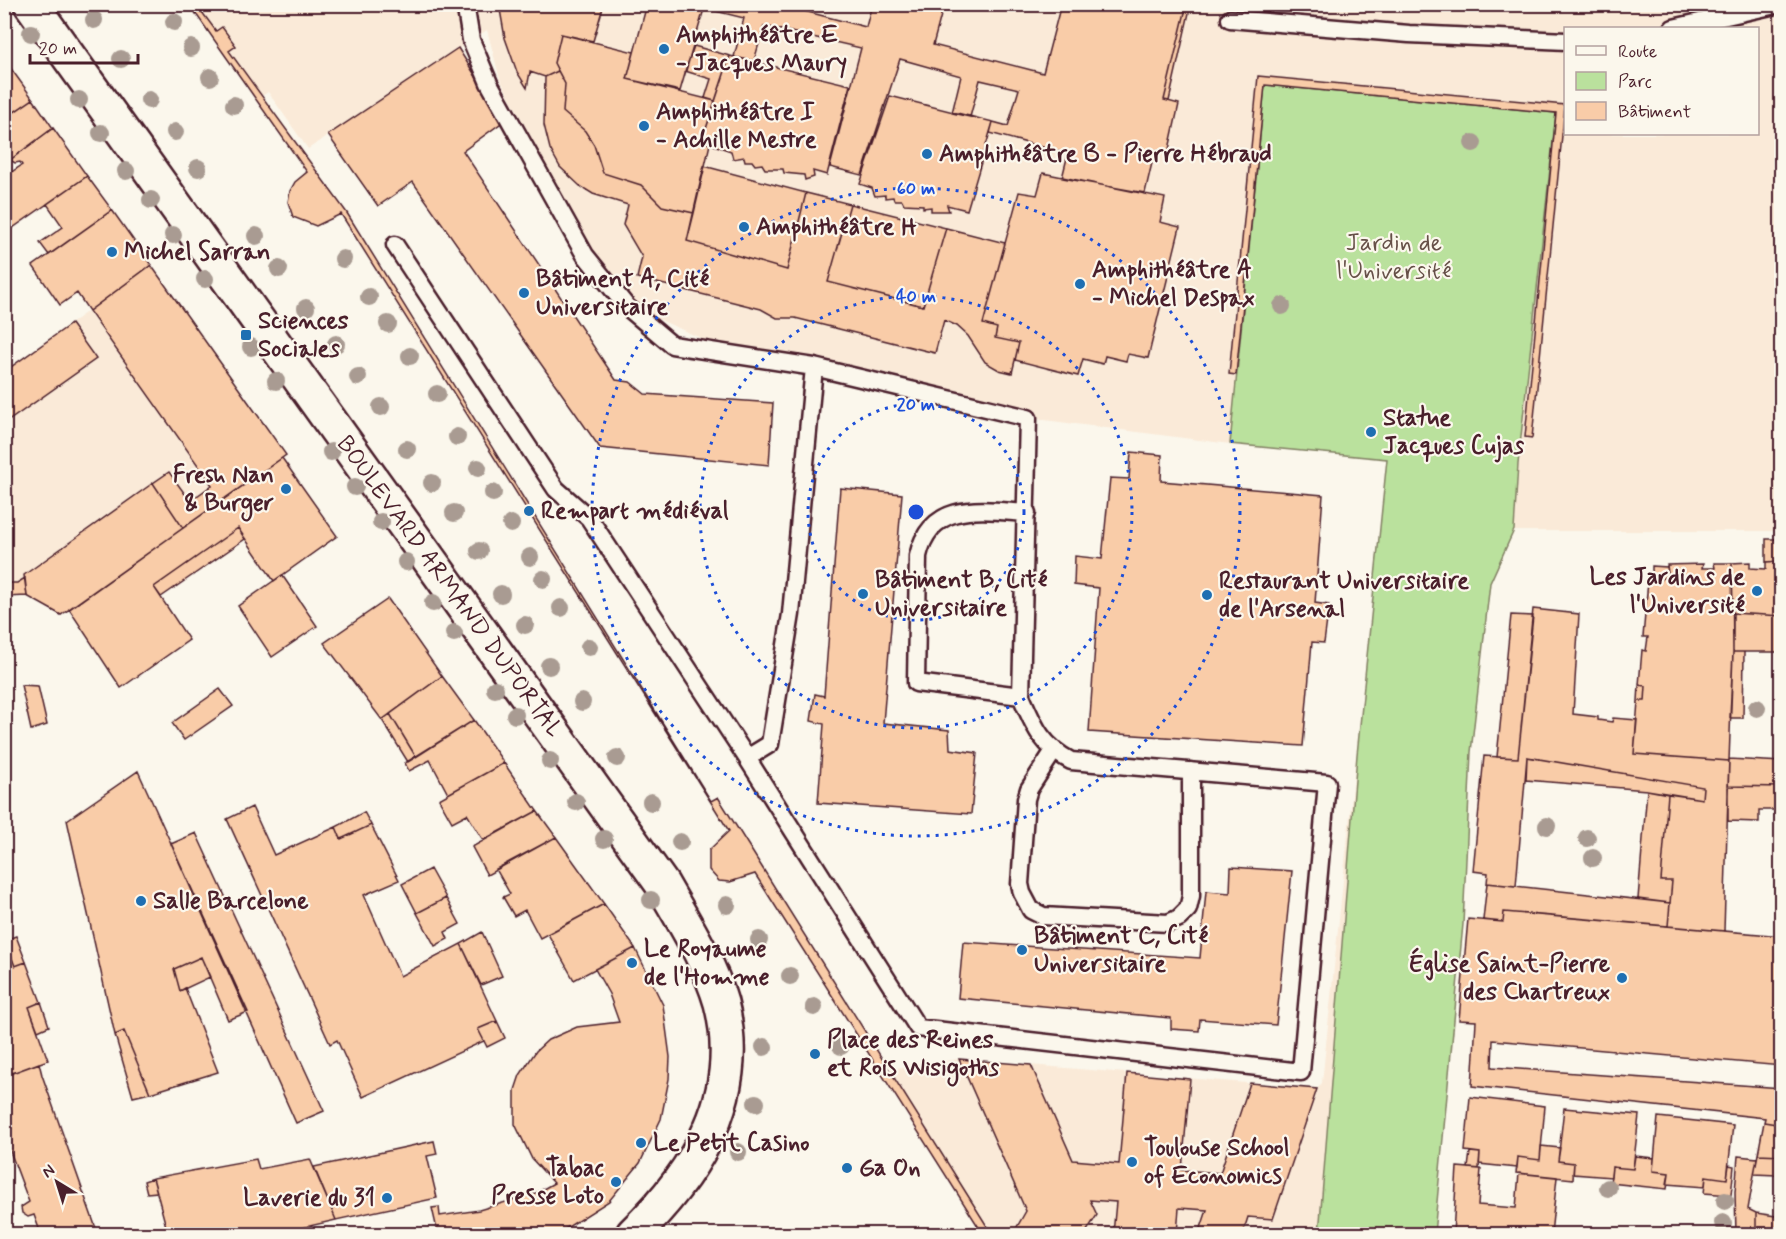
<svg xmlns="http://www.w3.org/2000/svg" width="1786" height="1239" viewBox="0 0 1786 1239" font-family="Mynerve,sans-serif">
<rect width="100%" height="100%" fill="#fbf7ec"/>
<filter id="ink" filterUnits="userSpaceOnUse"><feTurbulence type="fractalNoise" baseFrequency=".0167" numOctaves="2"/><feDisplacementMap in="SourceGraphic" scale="12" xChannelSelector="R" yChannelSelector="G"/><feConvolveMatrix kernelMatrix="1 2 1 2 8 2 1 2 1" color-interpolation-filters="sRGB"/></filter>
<g filter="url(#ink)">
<path fill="#faead8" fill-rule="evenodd" d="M196,5H1781V531H1514L1490,583L1471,752L1463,924L1434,1234H992L889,1069L959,1059L1317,1089L1322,1083L1387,459L1230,444L1029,418L727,350L636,309L608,282L500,79L487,30L308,149L268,92L262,96L229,51L235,46L222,27L216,31ZM1566,28H1758V134H1566Z
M151,265L286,455L61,615L27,596L25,578L17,583H5L4,372Z"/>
<path fill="#bae19d" stroke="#828064" stroke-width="1.5" d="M1265,85L1556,113L1518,464L1514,530L1490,583L1471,752L1463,924L1434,1234H1319L1357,755L1387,459L1230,444Z"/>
<path fill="#f9cca8" stroke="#4a1f2b" stroke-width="1.5" d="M189,4H196L216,31L222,27L236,46L229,51L347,213L711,801L718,797L992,1234H983L755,874L730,882L719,881L709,870V850L729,831L341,214L316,226L293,217L288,202L290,191L295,182L307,172Z
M499,4H604L593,41L561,34L554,63L558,71L545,77L530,72L527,88L517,72L505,38Z
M647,4H687L704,9L680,91L627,79Z
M687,4H777L866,27L872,4H944L933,45L1043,73L1061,4H1187L1164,100L1179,104L1168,154L1155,150L1145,193L1062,178L1068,154L990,133L993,122L1008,126L1019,89L980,80L970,117L952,113L961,76L900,59L862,175L830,167L861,48L764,26L754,61L734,57L744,18Z
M1187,4H1191L1169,101L1164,100Z
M561,34L634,52L627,79L715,101L702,141L710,144L694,213L662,206L641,185L603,173L594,145L585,131L563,112L565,84L554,63Z
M694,46L730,56L715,101L705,98L711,79L685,71Z
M458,48L504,121L463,151L616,380L630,382L645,394L773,403L769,465L600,448L413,182L378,206L328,135Z
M730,56L850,85L827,175L813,171L814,177L805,180L804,175L784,173L783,169H765L762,164L755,165L752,161H745L744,157L733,159L731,151L702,141Z
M4,59L33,99L4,119Z
M558,71L565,84L563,112L585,131L594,145L603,173L641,185L662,206L694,213L687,241L787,270L806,193L850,204L828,282L923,306L946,228L1005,243L983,324L997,328L995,338L1019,343L1012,373L999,370L985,362L968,336L957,326L944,320L935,353L795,318H777L761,309L637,278L642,257L623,225L628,205L593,194L580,186L560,167L550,149L544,125L545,77Z
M1258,76L1565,105L1532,438L1525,437L1556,113L1265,85L1236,375L1229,374Z
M890,96L993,122L967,210L947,205L949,211H931V207L923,208V205L904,204L902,200H894L893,197L885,198V195L875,196L872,188L860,184Z
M33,99L53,128L10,160L4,153V119Z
M53,128L87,176L7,232L4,229V177L22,165L20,162L15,163L10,160Z
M704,166L806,193L787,270L687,241Z
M1043,173L1165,198L1160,222L1180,227L1148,358L1128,354L1126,361L1105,356L1103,364L1083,359L1078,376L1015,360L1019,343L995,338L997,328L983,324L1019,192L1037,195Z
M87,176L112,210L49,255L40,243L63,227L47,204Z
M850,204L946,228L923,306L828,282Z
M112,210L151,265L89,311L77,293L60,305L33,266Z
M151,265L286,455L183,528L153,483L169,472L190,501L212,485L89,311Z
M71,324L96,359L4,424V372Z
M1131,452L1162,455L1161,481L1323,495L1315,603L1329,605L1324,643L1312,642L1303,746L1089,732L1099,588L1074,585L1075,556L1102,559L1110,478L1129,479Z
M282,458L337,536L274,581L238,528L154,587L189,640L121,688L69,609Z
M153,483L183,528L61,615L27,596L24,575Z
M840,488L902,494L883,723L949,730L950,749L977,753L971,814L818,803L824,724L811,721L815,694L824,696Z
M238,528L245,539L161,597L154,587Z
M1766,539H1780L1781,561L1766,562Z
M1780,539H1782V616L1733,613L1732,563L1750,562V568L1766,569V562L1781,561Z
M1714,563H1732L1733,652L1729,761L1634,754L1638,701H1645L1646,686L1639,685L1642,650L1646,651L1648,637H1643L1648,581L1657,583L1668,574L1667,565L1703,564L1702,568H1715Z
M1652,566L1667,567L1668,574L1657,583L1652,582Z
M282,575L317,626L272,657L238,606Z
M25,578L27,596L4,597V583H17Z
M388,599L442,676L382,720L324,643Z
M1533,609L1579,614L1573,714L1598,717V720L1612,722L1613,718L1637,720L1634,754L1729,761L1724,931L1668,926L1672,881H1661L1668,794L1702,799L1703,787L1527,757L1516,886L1487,883L1488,873L1473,871L1484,756L1518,758Z
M1733,613L1782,616V652H1733Z
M1511,615L1533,616L1518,758L1497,757Z
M1733,652H1744L1743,718H1730Z
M442,676L474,720L416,757L390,714Z
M21,685L38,686L47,725L31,730Z
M1639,685L1646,686L1645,701H1638Z
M220,689L233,706L184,740L172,723Z
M390,714L416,757L408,762L382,720Z
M474,720L504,763L448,794L430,760L409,771L405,763Z
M1527,757L1703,787L1702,799L1647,790L1526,780Z
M1729,759L1782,762V787L1728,786Z
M504,763L537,811L483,840L467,814L452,822L439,799Z
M138,771L248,1012L228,1020L201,957L174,969L180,991L185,988L218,1072L150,1093L124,1031L115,1035L67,820Z
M1728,786L1782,787V851L1778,850V810H1759V822L1728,821Z
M1647,790L1668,794L1661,881H1672L1670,903L1638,899Z
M252,807L274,855L336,827L341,839L371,825L399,880L364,895L400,976L461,944L497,1021L478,1029L484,1041L363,1097L337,1040L330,1044L227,819Z
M537,811L556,837L487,875L472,847Z
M364,812L371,825L341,839L336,827Z
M196,833L324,1111L296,1123L171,844Z
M556,837L604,904L540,938L525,910L514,916L503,897L510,894L496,869Z
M1231,867L1292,871L1276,1025L1200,1019L1199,1031L1171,1029V1018L958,998L963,942L1200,958L1206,891L1230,893Z
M430,869L446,898L417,913L402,884Z
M1487,883L1670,903L1668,926L1504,912L1503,922L1483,920Z
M446,898L460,924L445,932L448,939L435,946L417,913Z
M604,904L635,948L574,980L548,934Z
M1504,912L1782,936V1066L1493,1040L1492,1067L1782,1088V1125L1764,1122L1765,1118L1472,1086L1476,1021L1459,1020L1468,919L1503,922Z
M482,932L502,976L481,985L461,944Z
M16,936L26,962L15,966L5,940Z
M4,938L15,966L26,962L41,1002L29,1007L48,1060L4,1076Z
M635,948L663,1005L670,1057L669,1079L661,1119L640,1163L609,1201L557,1234H438L432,1208L439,1207L440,1216L479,1210L536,1193L554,1183L532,1159L515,1124V1090L520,1075L536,1051L548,1040L577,1027L619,1022L609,994L595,969Z
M201,957L210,977L180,991L174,969Z
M41,1002L49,1026L38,1031L29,1007Z
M497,1021L505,1038L487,1047L478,1029Z
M124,1031L150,1093L133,1097L115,1035Z
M959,1059L1031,1065L1073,1160L1119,1164L1127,1073L1190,1079L1182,1170L1220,1173L1250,1083L1317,1089L1273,1219L1248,1217L1243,1233L1199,1234L1207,1210L1179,1208L1177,1234H1113L1116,1202L1090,1200L1097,1215L1085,1234H1013L1026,1211Z
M39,1063L42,1075L98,1234H41L34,1215L28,1217L22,1213L21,1207L29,1202L7,1143L4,1145V1076Z
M1470,1097L1545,1106L1540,1160L1518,1157L1517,1168L1479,1164L1480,1153L1465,1151Z
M1564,1108L1639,1115L1633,1169L1612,1167L1611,1177L1573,1174L1574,1163L1558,1161Z
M1658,1117L1733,1125L1727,1179L1706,1176L1705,1187L1667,1184L1669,1173L1653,1171Z
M1764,1122L1782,1125V1155L1758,1154Z
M434,1141L437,1154L427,1156L437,1198L336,1220L314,1167Z
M1541,1146L1560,1148L1558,1161L1574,1163L1573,1179L1516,1173L1518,1157L1540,1160Z
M1470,1152L1480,1153L1479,1169L1468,1168Z
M1758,1154L1782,1155V1171L1777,1175L1754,1174Z
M1635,1156L1654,1158L1653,1171L1669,1173L1667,1189L1610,1183L1612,1167L1633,1169Z
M1738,1156L1757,1158L1748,1209L1756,1213V1234H1736L1735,1192Z
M256,1159L259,1169L310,1159L336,1220L292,1230L293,1234H168L153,1178Z
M1729,1165L1734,1166L1731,1195L1704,1193L1706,1176L1727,1179Z
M1457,1167L1481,1169L1478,1205L1516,1208L1519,1173L1557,1177L1551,1234H1453Z
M153,1178L157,1192L147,1193L144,1181Z
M1756,1213L1782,1217V1234H1756Z"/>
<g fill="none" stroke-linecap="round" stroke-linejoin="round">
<defs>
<path id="lane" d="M1230,19L1409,34L1566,41
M1673,28L1780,4
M395,245L556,489L589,518L747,758L918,1028L1301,1072L1327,783L1071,761C1041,745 1034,726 1021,696L1028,418L814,367L672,345L627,307L585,255L489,83L471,40L465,4
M1021,696L916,683L918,556C931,499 983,510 1027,513
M1053,752L1029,789L1026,799L1020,884L1022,893L1031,910L1043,916L1168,923L1179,918L1188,909L1191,896V771
M747,758L770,744L791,614L814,367"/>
<path id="secondary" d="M31,4L662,884C683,921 709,961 721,1003C745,1095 697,1172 633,1234"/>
</defs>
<use href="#lane" stroke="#4a1f2b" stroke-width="21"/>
<use href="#secondary" stroke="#4a1f2b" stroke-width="38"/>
<use href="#lane" stroke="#fbf7ec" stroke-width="16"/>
<use href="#secondary" stroke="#fbf7ec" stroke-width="33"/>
</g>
<g fill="#a99b92">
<circle cx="94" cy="20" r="9"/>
<circle cx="174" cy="22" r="9"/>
<circle cx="31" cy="33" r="9"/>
<circle cx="191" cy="48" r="9"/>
<circle cx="121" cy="59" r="9"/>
<circle cx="210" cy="77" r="9"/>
<circle cx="79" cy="100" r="9"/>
<circle cx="149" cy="100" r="9"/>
<circle cx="234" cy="105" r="9"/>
<circle cx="175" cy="132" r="9"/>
<circle cx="101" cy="133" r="9"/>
<circle cx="1473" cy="143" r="9"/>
<circle cx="198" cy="168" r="9"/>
<circle cx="126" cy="171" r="9"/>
<circle cx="151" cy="200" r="9"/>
<circle cx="173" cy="235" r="9"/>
<circle cx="256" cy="236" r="9"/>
<circle cx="343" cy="259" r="9"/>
<circle cx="279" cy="269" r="9"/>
<circle cx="205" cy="279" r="9"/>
<circle cx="369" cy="297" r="9"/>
<circle cx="1282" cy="306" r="9"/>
<circle cx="306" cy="308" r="9"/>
<circle cx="388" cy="324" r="9"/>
<circle cx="336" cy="344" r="9"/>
<circle cx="251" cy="347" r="9"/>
<circle cx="410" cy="356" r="9"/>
<circle cx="358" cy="377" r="9"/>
<circle cx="276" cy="381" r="9"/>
<circle cx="437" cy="394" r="9"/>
<circle cx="381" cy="407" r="9"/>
<circle cx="457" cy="437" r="9"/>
<circle cx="407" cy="449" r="9"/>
<circle cx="331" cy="452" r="9"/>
<circle cx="478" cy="468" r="9"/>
<circle cx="432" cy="483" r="9"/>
<circle cx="355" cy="487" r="9"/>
<circle cx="493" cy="493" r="9"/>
<circle cx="454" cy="513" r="9"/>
<circle cx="381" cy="522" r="9"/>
<circle cx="511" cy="524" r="9"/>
<circle cx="479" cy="551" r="9"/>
<circle cx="530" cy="557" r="9"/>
<circle cx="406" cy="562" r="9"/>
<circle cx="543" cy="579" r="9"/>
<circle cx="501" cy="594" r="9"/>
<circle cx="433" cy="603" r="9"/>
<circle cx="561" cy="608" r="9"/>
<circle cx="525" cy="625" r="9"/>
<circle cx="454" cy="633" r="9"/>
<circle cx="589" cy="647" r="9"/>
<circle cx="549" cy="666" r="9"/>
<circle cx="495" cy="689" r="9"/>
<circle cx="582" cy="702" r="9"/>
<circle cx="1757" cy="708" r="9"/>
<circle cx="515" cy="715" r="9"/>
<circle cx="617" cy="758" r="9"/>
<circle cx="550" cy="761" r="9"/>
<circle cx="576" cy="802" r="9"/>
<circle cx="651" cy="802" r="9"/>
<circle cx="1547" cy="826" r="9"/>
<circle cx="1587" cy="838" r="9"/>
<circle cx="604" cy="839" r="9"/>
<circle cx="680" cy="842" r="9"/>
<circle cx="1593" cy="858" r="9"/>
<circle cx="651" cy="900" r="9"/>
<circle cx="727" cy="905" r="9"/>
<circle cx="759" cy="940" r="9"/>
<circle cx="790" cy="976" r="9"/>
<circle cx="814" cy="1007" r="9"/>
<circle cx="841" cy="1046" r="9"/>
<circle cx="764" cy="1047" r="9"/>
<circle cx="756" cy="1103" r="9"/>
<circle cx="738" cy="1152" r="9"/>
<circle cx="1608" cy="1188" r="9"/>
<circle cx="1725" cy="1201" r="9"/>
<circle cx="1723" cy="1223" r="9"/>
</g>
</g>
<g fill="none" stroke="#1d4ed8" stroke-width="3" stroke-dasharray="3 6">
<circle cx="916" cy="512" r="108"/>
<circle cx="916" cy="512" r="216"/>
<circle cx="916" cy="512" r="324"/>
</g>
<g fill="#1f6fb2" stroke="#fbf7ec" stroke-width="2">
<circle cx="664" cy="49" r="6"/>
<circle cx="644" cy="126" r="6"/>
<circle cx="927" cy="154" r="6"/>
<circle cx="744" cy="227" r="6"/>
<circle cx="112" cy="252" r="6"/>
<circle cx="1080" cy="284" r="6"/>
<circle cx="524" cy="293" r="6"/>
<rect x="240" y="329" width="12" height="12" rx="3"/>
<circle cx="1371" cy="432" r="6"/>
<circle cx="286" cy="489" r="6"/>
<circle cx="529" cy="511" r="6"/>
<circle cx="1757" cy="591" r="6"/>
<circle cx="863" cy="594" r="6"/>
<circle cx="1207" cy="595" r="6"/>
<circle cx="141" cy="901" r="6"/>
<circle cx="1022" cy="950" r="6"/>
<circle cx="632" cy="963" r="6"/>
<circle cx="1622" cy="978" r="6"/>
<circle cx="815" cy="1054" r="6"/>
<circle cx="641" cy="1143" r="6"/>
<circle cx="1132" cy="1162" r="6"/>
<circle cx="847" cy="1168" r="6"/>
<circle cx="616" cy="1182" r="6"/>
<circle cx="387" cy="1198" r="6"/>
</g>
<g text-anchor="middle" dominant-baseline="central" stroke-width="4.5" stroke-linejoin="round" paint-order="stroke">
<g font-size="24" font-weight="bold" fill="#4a1f2b" stroke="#fbf7ec" text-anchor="start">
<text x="676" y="35">Amphithéâtre E<tspan x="676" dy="28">- Jacques Maury</tspan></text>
<text x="656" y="112">Amphithéâtre I<tspan x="656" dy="28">- Achille Mestre</tspan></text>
<text x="939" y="154">Amphithéâtre B - Pierre Hébraud</text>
<text x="756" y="227">Amphithéâtre H</text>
<text x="124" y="252">Michel Sarran</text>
<text x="1092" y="270">Amphithéâtre A<tspan x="1092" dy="28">- Michel Despax</tspan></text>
<text x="536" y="279">Bâtiment A, Cité<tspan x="536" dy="28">Universitaire</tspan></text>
<text x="258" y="321">Sciences<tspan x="258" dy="28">Sociales</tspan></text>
<text x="1383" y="418">Statue<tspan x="1383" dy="28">Jacques Cujas</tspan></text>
<text x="274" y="475" text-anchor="end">Fresh Nan<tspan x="274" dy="28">&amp; Burger</tspan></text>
<text x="541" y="511">Rempart médiéval</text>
<text x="1745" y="577" text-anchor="end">Les Jardins de<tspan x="1745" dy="28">l'Université</tspan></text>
<text x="875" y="580">Bâtiment B, Cité<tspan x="875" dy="28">Universitaire</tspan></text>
<text x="1219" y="581">Restaurant Universitaire<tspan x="1219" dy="28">de l'Arsenal</tspan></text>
<text x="153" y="901">Salle Barcelone</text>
<text x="1034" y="936">Bâtiment C, Cité<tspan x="1034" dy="28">Universitaire</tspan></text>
<text x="644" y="949">Le Royaume<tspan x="644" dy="28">de l'Homme</tspan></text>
<text x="1610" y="964" text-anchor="end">Église Saint-Pierre<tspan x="1610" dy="28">des Chartreux</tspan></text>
<text x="827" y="1040">Place des Reines<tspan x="827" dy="28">et Rois Wisigoths</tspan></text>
<text x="653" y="1143">Le Petit Casino</text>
<text x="1144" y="1148">Toulouse School<tspan x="1144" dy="28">of Economics</tspan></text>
<text x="604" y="1168" text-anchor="end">Tabac<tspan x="604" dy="28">Presse Loto</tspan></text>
<text x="859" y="1168">Ga On</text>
<text x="375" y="1198" text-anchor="end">Laverie du 31</text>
</g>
<g font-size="24" fill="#665048" stroke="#fbf7ec">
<text x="1394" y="243">Jardin de<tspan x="1394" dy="28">l'Université</tspan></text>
</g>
<g font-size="24" fill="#4a1f2b" stroke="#fbf7ec">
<text transform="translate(449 587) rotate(54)">BOULEVARD ARMAND DUPORTAL</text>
</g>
</g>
<circle cx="916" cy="512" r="9" fill="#1d4ed8" stroke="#fbf7ec" stroke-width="3"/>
<g font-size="18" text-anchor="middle" font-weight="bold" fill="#1d4ed8" stroke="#fbf7ec" stroke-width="4.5" stroke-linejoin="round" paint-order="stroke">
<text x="916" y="194">60 m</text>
<text x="916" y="302">40 m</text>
<text x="916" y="410">20 m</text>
</g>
<rect width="1786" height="1239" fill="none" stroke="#fbf7ec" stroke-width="24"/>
<rect x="12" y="12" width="1762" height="1215" fill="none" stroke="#4a1f2b" stroke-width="2" filter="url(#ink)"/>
<rect x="1564" y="27" width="195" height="108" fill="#fbf7ec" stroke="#b4a19f" stroke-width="1.5"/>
<rect x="1576" y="46" width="30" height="9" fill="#fbf7ec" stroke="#b4a19f" stroke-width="1.5"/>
<text x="1618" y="57" font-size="18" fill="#4a1f2b">Route</text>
<rect x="1576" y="72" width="30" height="18" fill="#bae19d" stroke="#b4a19f" stroke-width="1.5"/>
<text x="1618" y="87" font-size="18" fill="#4a1f2b">Parc</text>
<rect x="1576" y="102" width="30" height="18" fill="#f9cca8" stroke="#b4a19f" stroke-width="1.5"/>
<text x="1618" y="117" font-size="18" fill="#4a1f2b">Bâtiment</text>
<g transform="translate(57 1182) rotate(322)" stroke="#fbf7ec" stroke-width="4.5" paint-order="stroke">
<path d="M0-4.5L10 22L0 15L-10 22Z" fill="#4a1f2b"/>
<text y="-9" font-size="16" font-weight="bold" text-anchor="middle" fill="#4a1f2b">N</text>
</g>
<path d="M30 54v9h108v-9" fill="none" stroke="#4a1f2b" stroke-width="3"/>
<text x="39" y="54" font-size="18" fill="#4a1f2b" stroke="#fbf7ec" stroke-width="4.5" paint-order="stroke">20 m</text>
</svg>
